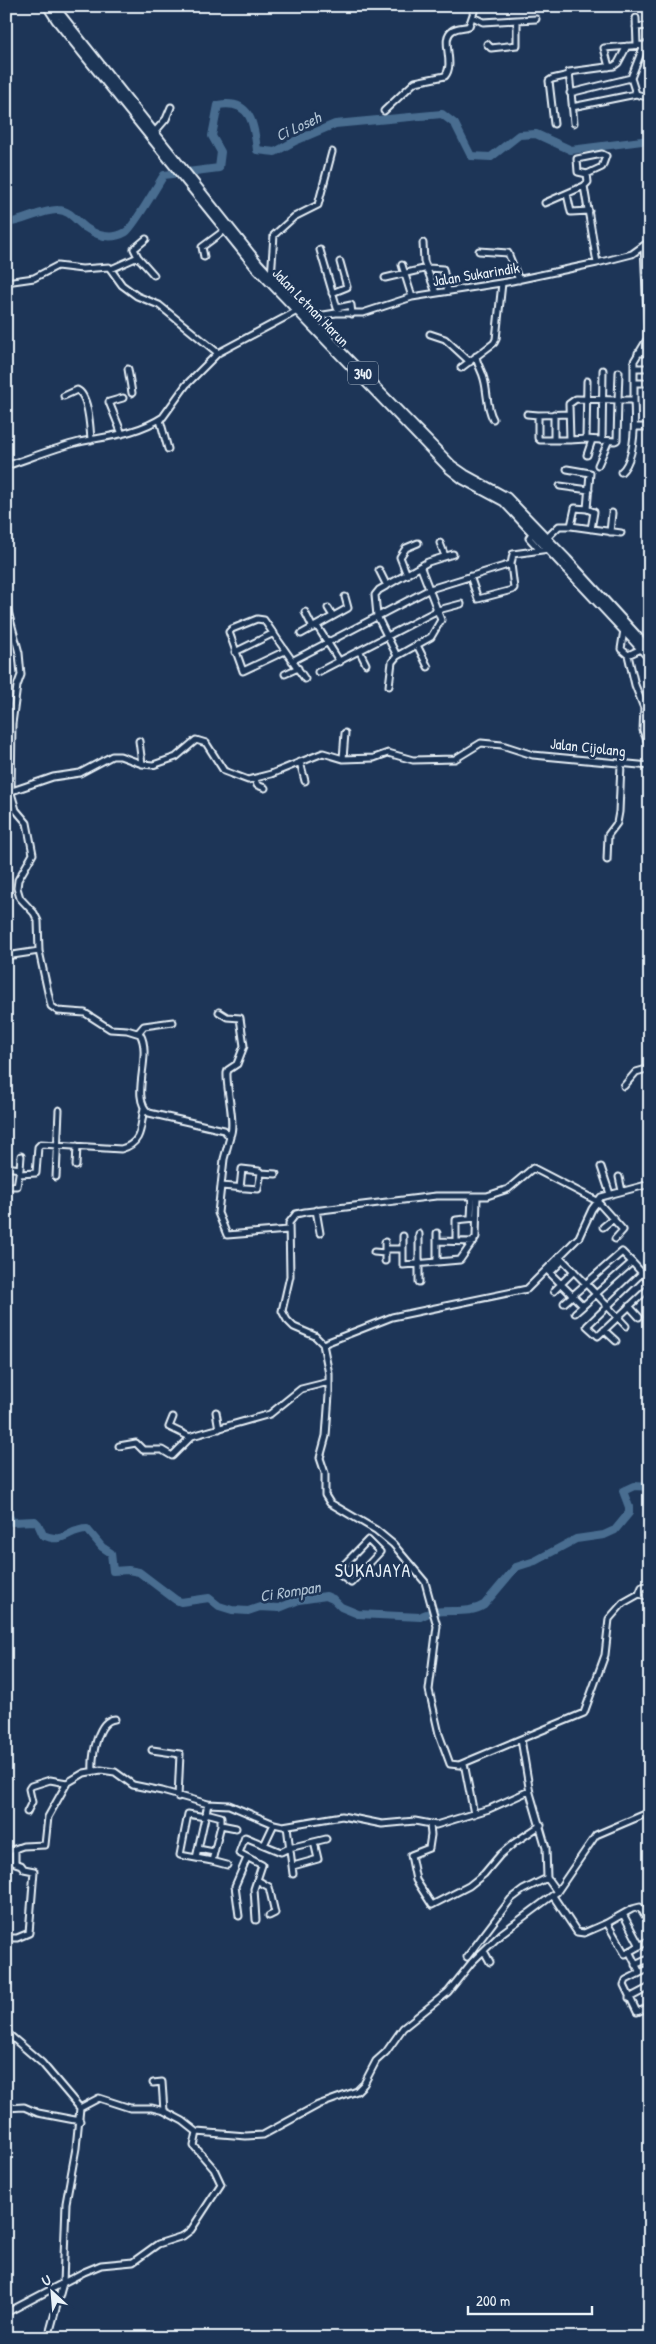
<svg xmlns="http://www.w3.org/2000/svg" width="656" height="2344" viewBox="0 0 656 2344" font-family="'Patrick Hand',sans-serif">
<rect width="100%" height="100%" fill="#1d3557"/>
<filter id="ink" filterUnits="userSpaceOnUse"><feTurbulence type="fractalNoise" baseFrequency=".02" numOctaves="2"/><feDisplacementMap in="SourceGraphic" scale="10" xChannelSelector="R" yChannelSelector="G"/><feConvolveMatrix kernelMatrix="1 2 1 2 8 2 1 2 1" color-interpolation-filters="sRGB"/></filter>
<g filter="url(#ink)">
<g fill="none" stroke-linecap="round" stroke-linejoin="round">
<path stroke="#486d90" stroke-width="8" d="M6,223C23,222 43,209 58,210C70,210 77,222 86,228C99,237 112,240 126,232C133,228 158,184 164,175L219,168L221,152L212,136L218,105C251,99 254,124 257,150L275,152L295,141L335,124L442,114L455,124L471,156L491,157L519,135L536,134L571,150L650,140
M6,1485L8,1514L12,1522L35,1521L38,1524L43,1535C65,1545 68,1529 87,1529L102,1547L111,1553L113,1571L128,1570L139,1572L176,1600L181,1602L209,1598L219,1606L232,1610L248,1611L260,1607L279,1608L299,1600L326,1596L333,1599L341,1607L358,1614L420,1617C440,1605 465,1617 484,1605L516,1567L535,1561L576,1539L604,1535L615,1530L629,1513V1507L623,1491L634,1486L650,1487"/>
<defs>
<path id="minor" d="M473,17L483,22L517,20V45L491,48L487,44
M636,18L637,45
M517,20L536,19
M636,27L650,26
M609,67L604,48L644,45
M570,93L631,78
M636,94L631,78L644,45L650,44
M572,107L636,94L650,98
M384,111L415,82L445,76C456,63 439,38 453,30C458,27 464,28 469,26L476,6
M574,123L569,72L614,66L618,63L627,46
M554,124L549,81L552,79L569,75
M152,135L166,119L171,107
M584,186L588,182L587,174L602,167L606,156L602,154L577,159L578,172L587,174
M567,194L571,212L589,211
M545,203L584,186L597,263
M423,243L424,261L436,293
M320,250L337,308L351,305L352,314
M479,251L508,253L519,280
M138,257L134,249L146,239
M204,257L202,247L225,230
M402,265L412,297
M111,269L138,257L154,275
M271,277L274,235L294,217L318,205L332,152
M385,278L428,268L443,269L448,291
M6,282L34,278L57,266L82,269L109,267L122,285L137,296L159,305L218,353
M332,293L347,287L340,262
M305,318L336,313H363L412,297L507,282L597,263L632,254L650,241
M430,334L445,339L470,362
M638,353H650
M476,356C477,365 482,370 484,379C488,393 486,406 493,419
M461,368L494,343L496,339L502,283
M634,368H650
M128,369L132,393
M587,381L586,439L615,441L617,440L618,400H634V361L648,338L644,246
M634,383H650
M64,396L77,390C89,395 90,428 91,440
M527,414L538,415
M554,414V440
M569,414L538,415V438L540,440H570
M160,420L168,449
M635,427H650
M122,434L109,402L123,398
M586,439L570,440L569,404L576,399L618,400L619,372
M602,441L603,370
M587,455L592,440
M598,465L608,442
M6,466C30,458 55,448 79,442C108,436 137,434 163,417L186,385L218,353L299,310
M621,472C636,459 635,419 634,400
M560,486L589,490
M587,509L594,512L591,529
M571,526L621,533
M533,532L529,538L540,550
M610,532L612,513
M547,538L559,526H571L575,508L587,509L590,473L567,469
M440,543L445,556
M379,570L387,586
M407,575L400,557L406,548L418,543
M470,576L478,599L512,590L514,588L511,564
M6,604L19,653L21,675L17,686L12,724L11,793L16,810L27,823L33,854L18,880L17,888L20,898L34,913L38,921L39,951L51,1006L58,1011L85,1013L110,1029L127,1030L140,1034C153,1056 129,1097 149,1113L224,1130L230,1137L224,1159L218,1213L227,1235L288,1230
M328,608L333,616
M305,612L313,628
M317,626L340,662
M624,630L621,649L628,655L641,649
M301,634L348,608L345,597
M417,645L428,667
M285,651L243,671L229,632L232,629L257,619L264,620L305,679
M235,652L274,633
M360,652L366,664
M628,655L635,685L644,708L643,730L650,748
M397,656L377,616L375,595L379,590L428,562L453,554
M292,661L430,589L511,564L513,554L549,549
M318,672L438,610L461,604
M285,674L298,668
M389,686L392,662L397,656L431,637L441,620L421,568
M139,741L142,764
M343,759L345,733
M300,762L305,781
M255,779L257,785L265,788
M6,793L53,777L80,773L112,756H120L142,764L153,765L176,757L196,740L206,743L224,771L248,780L271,774L323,753L343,759L374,758L388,753L413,760L455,759L481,743L502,745L533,755L650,766
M607,860L608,835L617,823L619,812L621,764
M6,956L39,951
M219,1012L227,1017L240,1018L244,1046L237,1064L228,1070L227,1073C226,1089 236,1124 230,1136
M138,1033L144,1026L173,1022
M624,1086L636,1072L650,1068
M76,1166L77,1146
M6,1167L20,1169L19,1174L36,1173L38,1147L41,1144L121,1149C143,1143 140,1127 144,1108
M601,1167L610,1194
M20,1169L21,1156
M56,1177L59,1110
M619,1177L622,1191
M6,1186H17L19,1174
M221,1186L258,1189L261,1173L276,1174
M240,1188L242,1169L259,1171L261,1173
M316,1210L320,1233
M471,1218L472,1197
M603,1227L614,1218
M437,1233V1262
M419,1234V1282
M403,1236V1265L460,1260L476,1237L477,1197
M437,1241L474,1242
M456,1241V1220L476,1218
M385,1242V1261
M385,1249H402
M374,1252L385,1253
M632,1262L642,1273
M547,1270L583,1306L596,1294L559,1256
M650,1270L644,1275L642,1273L587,1326L598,1336L650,1287
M550,1273L563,1260
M644,1275L650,1283
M554,1291L574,1271
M564,1303L622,1252L632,1262L596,1294L626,1326
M629,1306L639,1317
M575,1313L583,1306
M604,1330L616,1341
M323,1344L392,1317L527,1289L579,1237L592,1209L601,1197L650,1184
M216,1412L219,1429
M173,1417L169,1427L190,1437
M119,1446L136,1443L143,1450H162L172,1456L192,1436L270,1414L301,1389L329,1382
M368,1540L380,1552L351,1583L340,1575L339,1570Z
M639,1594L642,1587L650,1585
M521,1739L459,1765L450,1764L439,1734L429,1690L437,1626L425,1582L393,1544L376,1530L330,1503L325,1495V1473L320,1458L326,1436L329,1395V1374L323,1344L315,1336L294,1327L287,1320L282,1311L290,1276L289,1223L296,1214L305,1212L436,1196H487L508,1189L533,1168L597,1201L623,1230L615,1239
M152,1750L180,1754L178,1797
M464,1763L474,1814
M93,1771C92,1756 97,1720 115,1719
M27,1812L32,1802L29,1789L31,1786L50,1780L67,1783
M205,1817L188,1814L180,1855L196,1858L208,1804
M221,1825L236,1828
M430,1825L431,1835L429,1848L411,1855L416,1880L432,1905L469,1886L484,1874L500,1855L514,1843L541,1825
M287,1826L293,1874
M264,1845L281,1852L289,1848L326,1839
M198,1849L214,1852
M6,1852L23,1846L45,1845L48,1817L67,1783L84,1773L101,1770L115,1772L133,1785L162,1791L208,1804L229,1805L274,1824L283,1826L342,1816L382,1824L415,1821L436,1825L489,1809L529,1791
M196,1858L212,1861L221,1825V1817L206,1813
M212,1861L227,1865
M293,1866L318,1859L314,1842
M557,1892L547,1878L546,1848L530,1793L521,1739L584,1713L605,1655L609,1619L623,1603L639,1594L650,1597
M553,1896L577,1932L584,1933L607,1923L625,1954L650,1940
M623,1914L640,1946
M239,1916L235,1886L247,1858
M269,1916L275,1913L269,1887L257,1880L262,1865L239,1853L245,1837L264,1845L274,1824
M256,1920L254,1889L257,1880
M607,1923L632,1909L640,1907L650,1924
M6,1938H17L29,1933L34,1871L24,1869L21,1865L15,1863V1850
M484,1951L490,1962
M629,1951L640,1973
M467,1957L511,1899L523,1890L547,1878
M635,1965L650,1958
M650,1968L626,1980L624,1985L637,2012L650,2007
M629,1998L650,1987
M6,2032L42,2063L80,2108L76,2148L66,2203L63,2283L48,2338
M153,2083L162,2082L164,2111
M6,2108L24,2107L38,2113L80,2121
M80,2108L99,2098L130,2108H152L164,2111L183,2121L197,2132
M6,2313L84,2272L101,2265L133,2262L158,2244L183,2236L191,2230L221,2184L214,2169L194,2146L197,2132L246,2136L263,2135L318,2105L357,2091L364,2084L376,2061L386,2052L403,2028L448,1992L472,1962L502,1933L557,1892L596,1835L650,1812"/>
<path id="major" d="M47,6L56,20L255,267L449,469L463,480L504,502L650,658
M54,6L258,263L300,309L452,465L465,474L507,497L567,559L650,650"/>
</defs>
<use href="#minor" stroke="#e8f1f8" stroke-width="9"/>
<use href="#major" stroke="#e8f1f8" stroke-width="11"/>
<use href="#minor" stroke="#1d3557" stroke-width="5"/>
<use href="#major" stroke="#1d3557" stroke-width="7"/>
</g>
</g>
<g text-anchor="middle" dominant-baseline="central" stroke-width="5" stroke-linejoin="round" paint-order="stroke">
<rect fill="#1d3557" stroke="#abb9c8" stroke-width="1" x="348" y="361.5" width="30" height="23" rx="4"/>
<g font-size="14" font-weight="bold" fill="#e8f1f8">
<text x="363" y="373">340</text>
</g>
<g font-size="15" fill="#e8f1f8" stroke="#1d3557">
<text transform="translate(476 274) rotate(-9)">Jalan Sukarindik</text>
<text transform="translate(311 307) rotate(46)">Jalan Letnan Harun</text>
<text transform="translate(588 747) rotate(6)">Jalan Cijolang</text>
</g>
<g font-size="16" font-style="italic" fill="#b0c3d4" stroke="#1d3557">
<text transform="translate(298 126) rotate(-25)">Ci Loseh</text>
<text transform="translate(290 1591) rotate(-9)">Ci Rompan</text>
</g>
<g font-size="18" letter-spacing="1" fill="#e8f1f8" stroke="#1d3557">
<text x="373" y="1570">SUKAJAYA</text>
</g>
</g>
<rect width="656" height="2344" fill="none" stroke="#1d3557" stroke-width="25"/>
<rect x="12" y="12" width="631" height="2319" fill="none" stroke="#e8f1f8" stroke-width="2" filter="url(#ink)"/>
<g transform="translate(52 2292) rotate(334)" stroke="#1d3557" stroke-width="4" paint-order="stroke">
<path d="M0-4L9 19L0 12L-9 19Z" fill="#e8f1f8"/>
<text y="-8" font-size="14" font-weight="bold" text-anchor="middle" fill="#e8f1f8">U</text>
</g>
<path d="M468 2306v8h124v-8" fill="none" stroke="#e8f1f8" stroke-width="2.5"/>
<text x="476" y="2306" font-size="15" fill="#e8f1f8" stroke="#1d3557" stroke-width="4" paint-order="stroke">200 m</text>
</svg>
